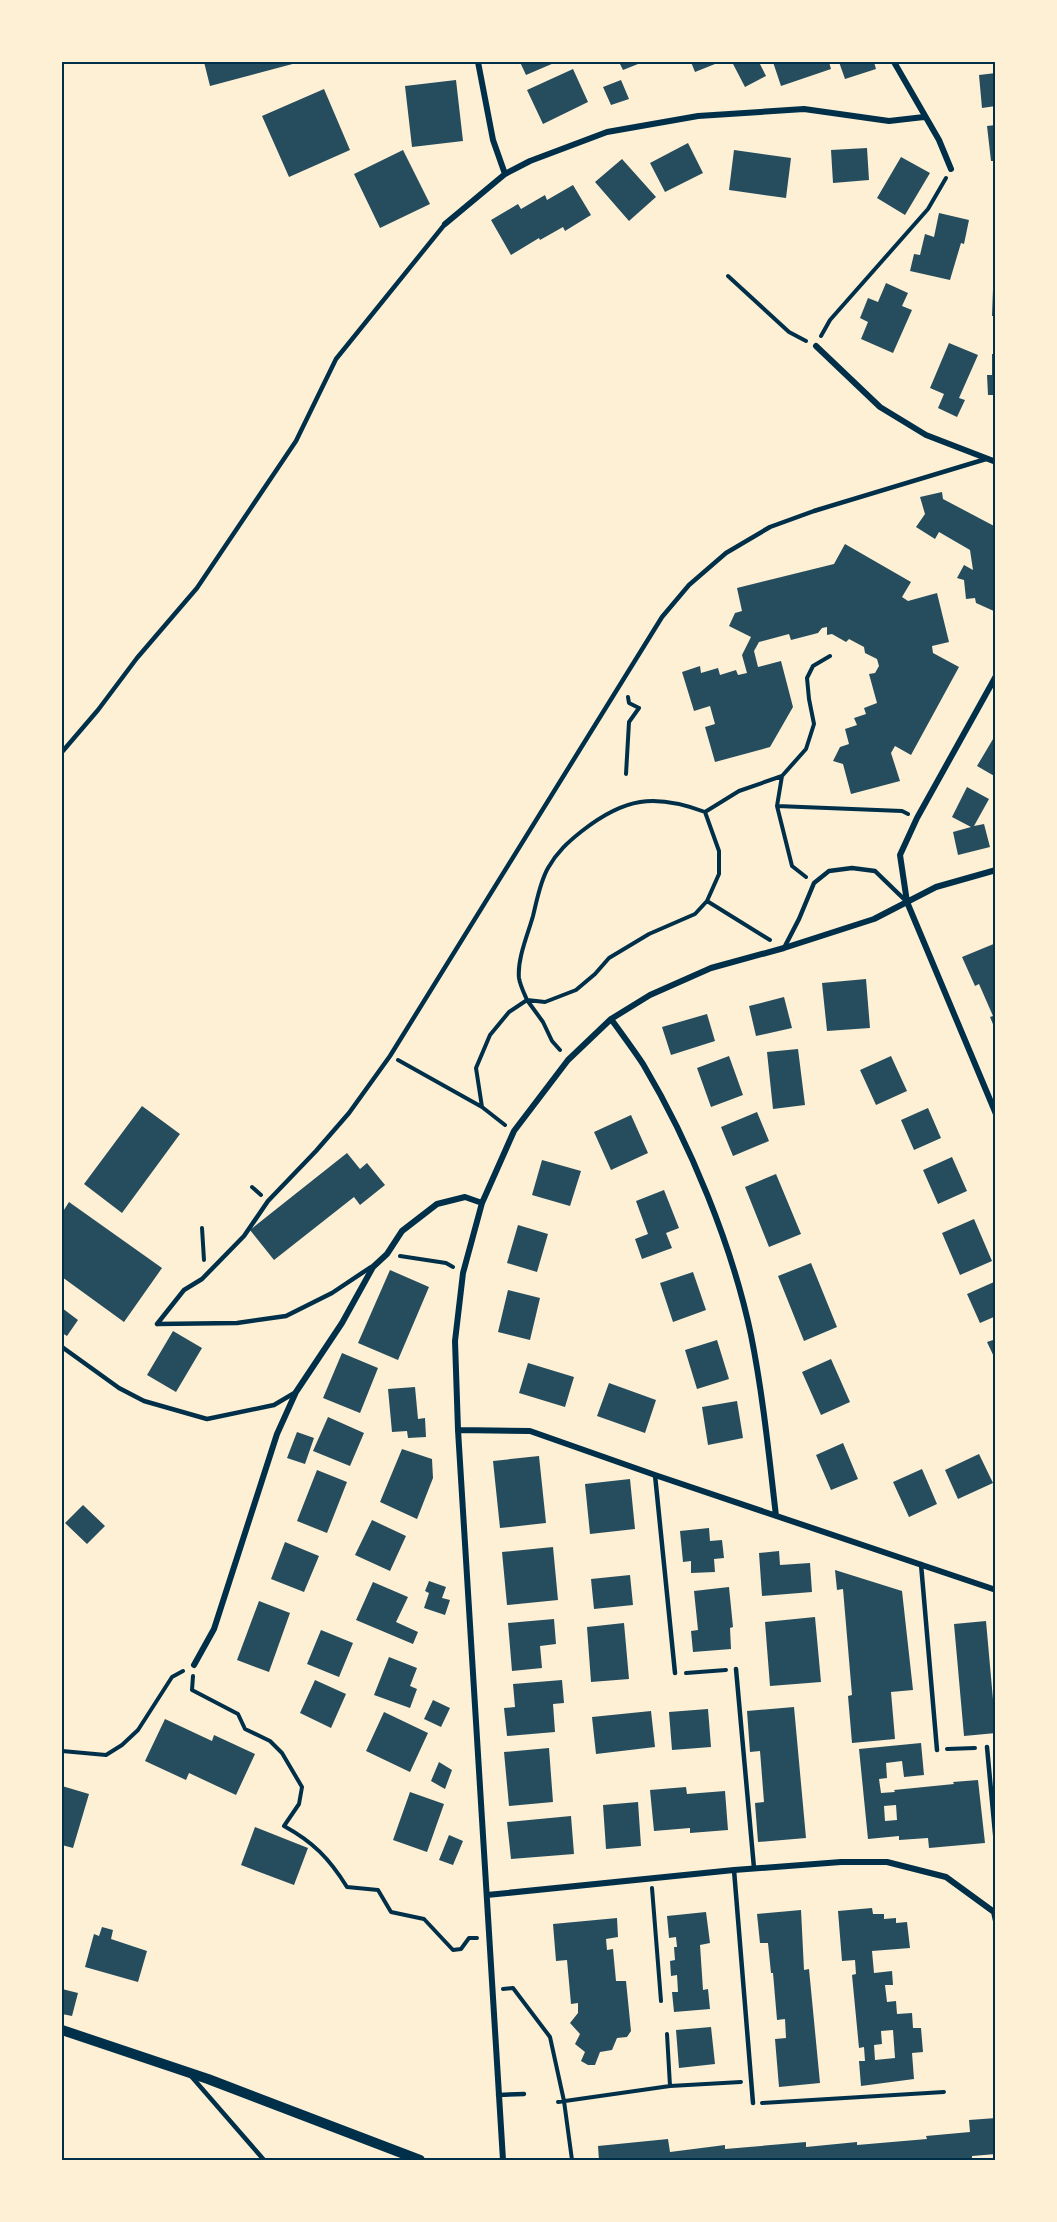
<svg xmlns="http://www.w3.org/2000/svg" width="1057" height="2222" viewBox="0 0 1057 2222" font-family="Roboto,sans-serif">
<rect width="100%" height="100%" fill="#fdf0d5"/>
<path fill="#264d5e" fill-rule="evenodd" d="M204,62H300L210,86Z
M520,62H553L554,63L526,75Z
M619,62H643L623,70Z
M691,62H720L695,72Z
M732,62H759L766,76L745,87Z
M773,62H829L831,69L781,86Z
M839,62H874L876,69L845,79Z
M573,69L588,102L543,124L527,90Z
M996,73V106L982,108L979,75Z
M456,80L463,141L412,147L405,86Z
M621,80L629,99L611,105L603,87Z
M324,89L350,150L289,177L262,116Z
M996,125V161H991L987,126Z
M688,143L703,173L665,192L650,163Z
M867,148L869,180L833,183L831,150Z
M403,150L430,204L380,228L354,174Z
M734,150L791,158L786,198L729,190Z
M901,157L930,173L905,215L877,198Z
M622,159L656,197L629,221L595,182Z
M573,185L591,215L565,231L563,227L540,240L539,238L511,255L491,220L518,204L521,209L545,195L547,200Z
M939,213L969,220L964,244L961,243L950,280L910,271L914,254L920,255L925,234L934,237Z
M886,283L908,293L902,306L912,310L893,353L861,339L868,322L860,318L868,298L878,302Z
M993,289L996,290V316H992Z
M949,343L978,355L959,398L965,400L957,417L938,408L944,394L930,388Z
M992,354H996V395H988L987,375H992Z
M942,492L943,499L996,527V612L976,603L975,598L966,599L964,580L957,578L964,565L973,570L970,550L939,532L935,539L916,527L925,514L920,497Z
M845,544L911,582L902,597L908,601L937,593L949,642L932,646L933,653L959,667L911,755L895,746L891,753L900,781L851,794L843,764L833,761L840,747L849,744L845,729L857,725L854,718L866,714L864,708L877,703L869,674L875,673L879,666L877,659L865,653L864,647L849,639L846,642L832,634L827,635V627L822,628L818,633L791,640L789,634L759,642L754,651L758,667L781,661L793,707L770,747L715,762L705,727L715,724L710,706L694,711L682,672L700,666L701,673L718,668L720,675L736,670L738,675L747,673L742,655L751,637L729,626L735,613L742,611L737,588L834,564Z
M996,734V777L977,766Z
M967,787L989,799L974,826L984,824L990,847L958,855L953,832L971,827L952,817Z
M996,943L995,1015V1029L990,1017L993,1016L979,984L975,986L962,957Z
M866,979L870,1028L827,1031L822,983Z
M784,997L792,1028L756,1036L749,1006Z
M707,1014L715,1041L671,1055L662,1027Z
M798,1049L805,1105L773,1109L767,1052Z
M729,1056L743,1095L711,1107L697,1068Z
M891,1056L907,1091L876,1105L860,1070Z
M142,1106L180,1134L122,1213L84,1184Z
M928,1108L941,1138L914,1150L901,1120Z
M757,1112L769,1141L733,1156L721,1127Z
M631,1115L648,1153L611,1170L594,1132Z
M347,1153L360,1169L367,1163L385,1185L360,1205L354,1197L274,1260L250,1230Z
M952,1157L967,1191L938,1204L923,1170Z
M542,1160L581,1171L570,1206L532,1195Z
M776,1174L801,1234L769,1247L745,1187Z
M664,1190L679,1228L666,1233L672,1248L642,1259L635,1239L648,1234L636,1201Z
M69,1202L162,1268L124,1322L62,1277V1213Z
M974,1219L992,1261L960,1275L942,1233Z
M518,1225L548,1234L537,1272L507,1263Z
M811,1263L837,1327L804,1341L778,1276Z
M390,1270L429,1287L398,1360L358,1343Z
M693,1272L706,1310L673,1322L660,1283Z
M994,1282L996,1286V1316L980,1323L967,1294Z
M508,1290L540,1298L530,1340L498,1332Z
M62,1308L78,1320L67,1336L62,1333Z
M173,1331L202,1348L176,1392L147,1375Z
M996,1339V1361L987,1342Z
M717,1340L729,1379L697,1389L685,1350Z
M342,1353L378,1368L360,1413L323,1398Z
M831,1359L850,1402L821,1415L802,1372Z
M528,1363L574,1377L565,1407L519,1393Z
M609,1383L656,1400L645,1433L597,1416Z
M415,1387L418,1419L425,1418L426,1437L408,1438L407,1431L392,1432L388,1389Z
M737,1401L743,1438L708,1445L702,1407Z
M328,1417L364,1433L350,1466L313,1451Z
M297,1432L314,1438L305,1464L287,1458Z
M843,1443L858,1479L831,1490L816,1455Z
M402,1449L432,1459L433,1478L417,1519L380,1502Z
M979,1454L993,1483L958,1499L945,1470Z
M539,1456L546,1523L500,1528L493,1461Z
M922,1469L937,1504L909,1517L893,1482Z
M317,1470L347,1482L327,1533L297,1521Z
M630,1479L635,1529L590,1534L585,1484Z
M83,1505L105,1526L87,1544L65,1523Z
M372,1520L406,1536L390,1571L355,1555Z
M709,1528L710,1541L722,1540L724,1558L714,1559L715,1572L691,1573V1561L683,1562L680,1531Z
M285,1542L319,1556L304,1592L271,1579Z
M553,1547L558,1600L507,1605L502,1552Z
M779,1551L780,1565L810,1563L812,1592L762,1596L759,1553Z
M835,1570L902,1591L913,1690L891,1692L895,1739L852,1743L848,1696L852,1695L843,1589L837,1590Z
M630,1575L633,1605L594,1609L591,1579Z
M429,1581L446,1587L442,1598L450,1600L445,1615L424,1608L429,1593L425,1591Z
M373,1582L408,1597L396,1622L418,1632L413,1644L356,1620Z
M729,1587L733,1627L730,1628L731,1649L693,1652L691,1631L698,1630L694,1591Z
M259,1601L290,1613L269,1672L237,1660Z
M815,1617L821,1682L770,1686L765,1622Z
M554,1619L556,1644L540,1646L542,1668L512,1671L508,1623Z
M986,1621L996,1733L964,1736L954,1624Z
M624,1623L629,1679L591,1682L587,1627Z
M321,1630L353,1643L339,1677L307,1664Z
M389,1657L417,1668L410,1686L417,1689L410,1708L374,1695Z
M315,1680L346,1694L331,1728L300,1713Z
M562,1680L564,1703L553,1704L555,1732L507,1736L504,1708L515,1707L513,1684Z
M433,1700L450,1708L441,1727L424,1719Z
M794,1707L806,1838L758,1842L755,1803L764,1802L760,1751L750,1752L747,1711Z
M708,1709L711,1747L672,1750L669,1712Z
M651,1711L655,1747L596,1754L592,1717Z
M384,1712L428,1733L410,1772L366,1751Z
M165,1719L212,1741L214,1735L255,1754L236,1795L189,1773L186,1780L145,1761Z
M921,1743L924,1775L904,1777L902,1761L886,1763L887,1778L879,1779L881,1793L895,1792L894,1790L954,1784L953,1782L978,1780L985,1843L929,1848L928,1838L899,1840V1836L868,1839L859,1749ZM896,1805L897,1820L885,1821L884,1806Z
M549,1748L553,1802L509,1806L504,1752Z
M439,1762L452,1770L445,1789L431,1781Z
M62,1786L89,1794L73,1848L62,1845Z
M686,1787L687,1794L725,1791L728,1830L690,1833V1828L654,1831L650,1790Z
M410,1792L444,1804L427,1852L393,1840Z
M638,1802L641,1846L606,1849L603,1805Z
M571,1816L574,1854L511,1859L507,1822Z
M255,1827L308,1848L294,1885L241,1865Z
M449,1835L463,1841L453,1865L439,1860Z
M872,1908L873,1914H884V1919L896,1918V1923L907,1922L910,1948L872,1951L874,1973L892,1971L893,1985H885L887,2002L896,2001L897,2014L912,2013L913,2028H921L923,2052L912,2053L914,2079L861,2086L859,2061H865L864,2047L859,2048L852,1975L856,1974L855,1960L842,1961L838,1911ZM893,2030L895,2058L875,2060L874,2045L882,2044L881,2031Z
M801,1910L804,1970L809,1969L820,2083L779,2087L775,2039L786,2038L785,2019L777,2020L773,1973H771L768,1943H760L757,1914Z
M706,1912L710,1943L700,1945L703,1990L708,1989L710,2009L674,2012L672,1992H678L677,1975L671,1976L670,1961L675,1960L674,1947H677L676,1937L669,1938L667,1916Z
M617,1918L618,1937L606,1939L607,1950L613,1949L616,1981H626L631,2031L627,2037L617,2038L612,2050L600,2052L595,2065H588L581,2061L585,2052L575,2044L580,2034L570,2023L578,2013V2003L571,2004L567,1960L556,1961L553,1924Z
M102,1927L113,1930L111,1939L147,1951L138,1982L85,1967L94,1934L99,1936Z
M62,1989L78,1993L72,2016L62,2014Z
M711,2027L715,2064L679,2068L676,2030Z
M996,2118V2154L972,2156V2160H599L598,2146L668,2139L670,2152L725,2145V2149L806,2142V2147L857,2142V2145L927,2139L926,2136L970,2132L969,2120Z"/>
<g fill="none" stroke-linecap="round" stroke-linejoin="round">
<path stroke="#003049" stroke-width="4" d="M728,276L789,332L806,341
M821,336L830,320L928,209L946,178
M626,774L629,722L639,708L629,703L628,697
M777,806L902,811L908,814
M705,812C654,793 624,798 582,831C568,842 557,852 548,868C540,882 537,900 533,916C528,934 517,959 519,978C520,985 524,993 527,1000L545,1002L576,990L595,974L609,958L649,934L695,914L707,901L719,874V851L705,812L739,791L782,776
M806,877L792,866L777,806L782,776L806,749L814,724L809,699L807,678L813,666L830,656
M707,901L770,940
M398,1060L482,1107L505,1125
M482,1107L476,1068L490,1035L509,1012L527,1000L543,1022L552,1041L560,1050
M252,1187L261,1195
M202,1228L204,1260
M400,1256L446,1263L453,1267
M686,1673L726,1670
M193,1676L192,1690L238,1714L245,1729L270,1741L282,1753L302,1787L299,1804L284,1826C313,1842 329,1858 347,1887L378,1890L391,1912L424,1919L453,1950L461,1949L469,1938H477
M947,1749L975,1748
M62,1751L106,1755L122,1745L138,1730L172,1677L183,1671
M652,1888L661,2001
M503,1989L513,1988L550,2037L564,2101L572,2160
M667,2034L670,2086
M558,2102L670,2086L741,2082
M762,2103L944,2092"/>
<path stroke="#003049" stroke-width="4.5" d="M62,752L98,710L137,658L197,588L296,441L336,359L445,224
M784,948L799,919L814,883L829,871L852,868L875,871L906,901
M157,1324L184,1290L202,1279L244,1236L268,1201L316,1151L349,1113L390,1056L662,617L689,585L726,553L770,527L814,511L986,459
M157,1324L237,1323L286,1316L332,1293L371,1267
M62,1347L119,1388L144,1401L207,1419L274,1405L296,1392
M655,1475L675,1673
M921,1564L937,1750
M736,1669L754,1868
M987,1747L996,1844
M734,1870L753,2103
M191,2076L264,2160
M498,2095L524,2094"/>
<path stroke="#003049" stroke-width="6" d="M478,62L493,140L505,174
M894,62L939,140L951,169
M445,224L505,174L530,161L607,132L698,116L804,109L889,121L924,117
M816,346L880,407L926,435L996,462
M996,676L917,818L900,855L907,902L996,1114
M611,1019C622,1034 633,1049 643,1064C690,1143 732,1245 751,1335C763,1395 769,1456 776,1516
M458,1430L530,1431L655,1475L996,1590
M194,1665L214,1629L277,1434L296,1392L342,1323L373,1267L387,1254L402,1231L437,1204L465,1197L482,1203
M487,1895L734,1870L841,1862H887L946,1877L994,1912L996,1921
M503,2160L458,1430L455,1341L463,1273L482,1203L514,1131L568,1060L611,1019L650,995L711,968L784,948L874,919L936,887L996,870"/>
<path stroke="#003049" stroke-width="10" d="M62,2030L208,2079L420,2160"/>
</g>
<rect width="1057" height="2222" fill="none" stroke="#fdf0d5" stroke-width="126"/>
<rect x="63" y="63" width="931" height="2096" fill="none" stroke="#003049" stroke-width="2"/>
</svg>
